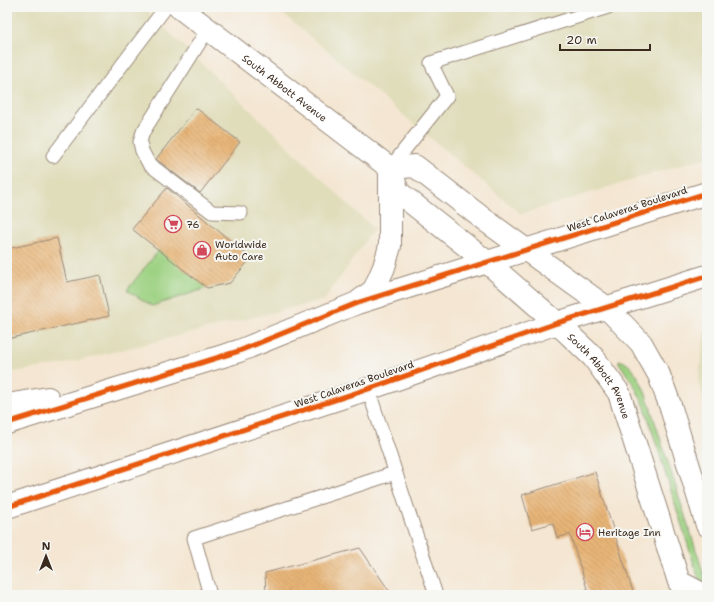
<svg xmlns="http://www.w3.org/2000/svg" width="714" height="602" viewBox="0 0 714 602" font-family="'Shantell Sans',sans-serif">
<defs>
<pattern id="building-back-hatch" width="6" height="6" patternUnits="userSpaceOnUse"><rect width="6" height="6" fill="#e8b577"/><path d="M-1 5l2 2M0 0l6 6M5-1l2 2" fill="none" stroke="#bd9361"/></pattern>
</defs>
<rect width="100%" height="100%" fill="#f6f6f2"/>
<filter id="ink" filterUnits="userSpaceOnUse"><feTurbulence type="fractalNoise" baseFrequency=".025" numOctaves="2"/><feDisplacementMap in="SourceGraphic" scale="8" xChannelSelector="R" yChannelSelector="G"/><feConvolveMatrix kernelMatrix="1 2 1 2 8 2 1 2 1" color-interpolation-filters="sRGB"/></filter>
<filter id="wash" filterUnits="userSpaceOnUse"><feTurbulence type="fractalNoise" baseFrequency=".012" numOctaves="4" result="noise"/><feDisplacementMap in="SourceGraphic" scale="16" xChannelSelector="R" yChannelSelector="G"/><feGaussianBlur stdDeviation="0.9" result="paint"/><feColorMatrix in="noise" values="0 0 0 0 0 0 0 0 0 0 0 0 0 0 0 0 0 1.4 0 .05"/><feComposite in="paint" operator="in"/></filter>
<g filter="url(#wash)">
<rect width="100%" height="100%" fill="#f4e6d2"/>
<path fill="#e0ddbb" d="M7,7H143L374,229L324,300L64,364L7,373Z
M275,7H707V157L521,214Z
M705,330H707V409L698,381Z"/>
<path fill="#9cd181" stroke="#6c7e50" d="M159,250L207,288L152,306L127,290Z
M619,360C633,363 641,382 646,394L705,578V581L703,583L698,577L644,405L634,385L619,363Z"/>
<g id="blocks">
<path fill="url(#building-back-hatch)" d="M196,108L240,142L200,193L156,159Z
M167,188L251,258L230,283L207,288L132,229Z
M57,238L67,282L100,275L109,316L7,339V249Z
M595,472L634,595H589L570,534L557,538L553,523L532,529L522,495Z
M360,548L392,595H266L265,573Z"/>
</g>
</g>
<g filter="url(#ink)">
<use href="#blocks" fill-opacity="0" stroke="#988878" stroke-width="1"/>
<g fill="none" stroke-linecap="round" stroke-linejoin="round">
<defs>
<path id="lane" d="M208,29L143,132L140,142L142,151L149,164L212,212L241,213
M53,156L166,7
M390,168L447,96L431,63L608,7
M368,389L436,595
M210,595L194,538L395,473"/>
<g id="street">
<path d="M607,308L641,343L659,375L670,405L707,525"/>
<path id="s1" d="M557,323L593,357L619,393L679,582L704,595"/>
</g>
<g id="secondary">
<path id="s2" d="M179,7L390,168L398,192L488,263L557,323"/>
<path d="M390,168L415,166L486,221L607,308"/>
</g>
<path id="highway" d="M358,302L374,290L384,267L390,246V168
M7,405L48,398
M7,423L239,351L357,303L707,193
M7,507L368,389L557,323L707,276"/>
</defs>
<use href="#lane" stroke="#988878" stroke-width="15"/>
<use href="#street" stroke="#988878" stroke-width="24"/>
<use href="#secondary" stroke="#988878" stroke-width="24"/>
<use href="#highway" stroke="#988878" stroke-width="24"/>
<use href="#lane" stroke="#fff" stroke-width="13"/>
<use href="#street" stroke="#fff" stroke-width="22"/>
<use href="#secondary" stroke="#fff" stroke-width="22"/>
<use href="#highway" stroke="#fff" stroke-width="22"/>
<defs>
<path id="cycleway" d="M7,423L239,351L357,303L707,193
M7,507L368,389L557,323L707,276"/>
</defs>
<use href="#cycleway" stroke="#f6f6f2" stroke-width="8"/>
<use href="#cycleway" stroke="#e8590c" stroke-width="5"/>
</g>
</g>
<defs>
<symbol id="supermarket-ring" viewBox="-11 -11 22 22"><circle r="9.5" fill="#f6f6f2" stroke="#d1495b" stroke-width="1.5"/><path d="M-6-5.5h2.5l.6 2H6L4.5 2H-2.5L-4.4-4H-6ZM-1.5 3.2a1.3 1.3 0 1 0 .1 0ZM3 3.2a1.3 1.3 0 1 0 .1 0Z" fill="#d1495b"/></symbol>
<symbol id="shop-ring" viewBox="-11 -11 22 22"><circle r="9.5" fill="#f6f6f2" stroke="#d1495b" stroke-width="1.5"/><path d="M-5-2.5h2.3a2.7 3.5 0 0 1 5.4 0H5L5.5 6h-11ZM-1.5-2.5h3a1.5 2.3 0 0 0-3 0Z" fill="#d1495b"/></symbol>
<symbol id="hotel-ring" viewBox="-11 -11 22 22"><circle r="9.5" fill="#f6f6f2" stroke="#d1495b" stroke-width="1.5"/><path d="M-6-4.5h1.5V1H6V5H4.5V3h-9V5H-6ZM-4 0a1.8 1.8 0 1 1 3.6 0ZM.5 0V-2.5h3Q6-2.5 6 0Z" fill="#d1495b"/></symbol>
</defs>
<g fill-rule="evenodd">
<use href="#supermarket-ring" x="163" y="214" width="20" height="20"/>
<use href="#shop-ring" x="192" y="240" width="20" height="20"/>
<use href="#hotel-ring" x="575" y="522" width="20" height="20"/>
</g>
<g text-anchor="middle" dominant-baseline="central" stroke-width="4" stroke-linejoin="round" paint-order="stroke">
<g font-size="10" fill="#3b2a1e" stroke="#f6f6f2">
<text stroke="none"><textPath href="#s2" startOffset="133">South Abbott Avenue</textPath></text>
<text transform="translate(627 209) rotate(-18)">West Calaveras Boulevard</text>
<text stroke="none"><textPath href="#s1" startOffset="69">South Abbott Avenue</textPath></text>
<text transform="translate(354 384) rotate(-19)">West Calaveras Boulevard</text>
</g>
<g font-size="10" fill="#3b2a1e" stroke="#f6f6f2" text-anchor="start">
<text x="186" y="224">76</text>
<text x="215" y="244">Worldwide<tspan x="215" dy="12">Auto Care</tspan></text>
<text x="598" y="532">Heritage Inn</text>
</g>
</g>
<rect width="714" height="602" fill="none" stroke="#f6f6f2" stroke-width="24"/>
<g transform="translate(46 556)" stroke="#f6f6f2" stroke-width="3" paint-order="stroke">
<path d="M0-3L7 15L0 10L-7 15Z" fill="#3b2a1e"/>
<text y="-6" font-size="11" font-weight="bold" text-anchor="middle" fill="#3b2a1e">N</text>
</g>
<path d="M560 44v6h90v-6" fill="none" stroke="#3b2a1e" stroke-width="2"/>
<text x="566" y="44" font-size="12" fill="#3b2a1e" stroke="#f6f6f2" stroke-width="3" paint-order="stroke">20 m</text>
</svg>
